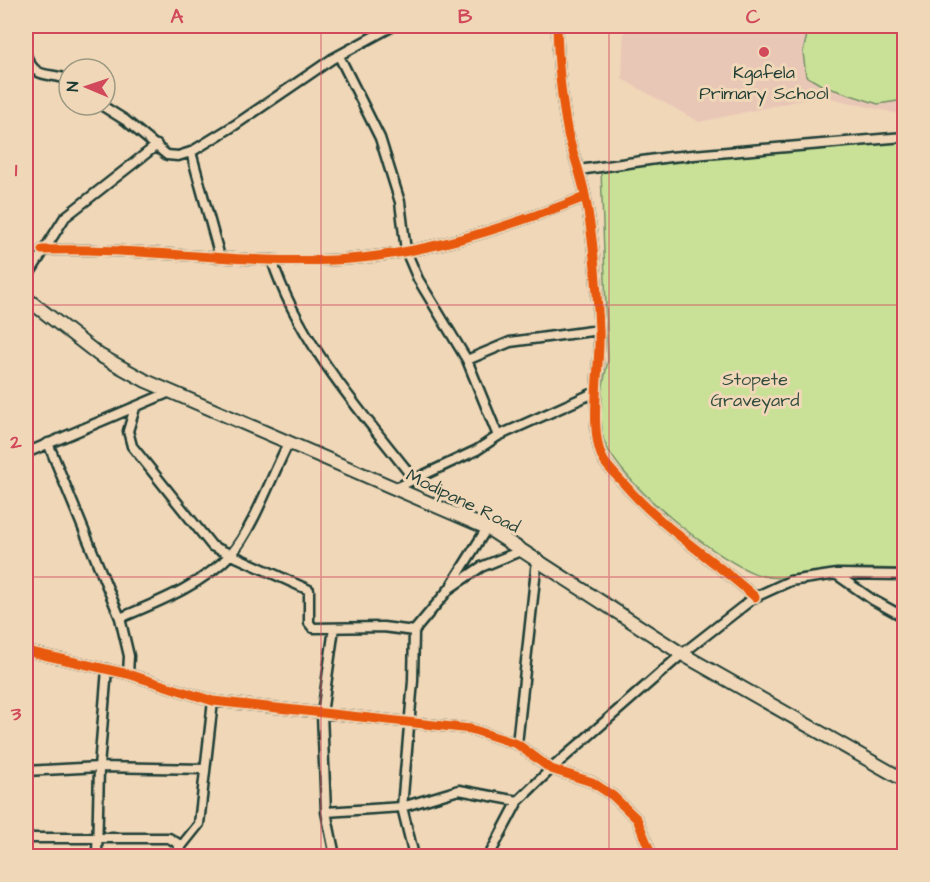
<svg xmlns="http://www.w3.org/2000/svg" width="930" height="882" viewBox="0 0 930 882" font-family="'Architects Daughter',sans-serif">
<rect width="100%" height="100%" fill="#f0d7b8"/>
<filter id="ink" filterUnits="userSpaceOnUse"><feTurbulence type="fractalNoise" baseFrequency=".0167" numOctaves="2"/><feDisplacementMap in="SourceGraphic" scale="12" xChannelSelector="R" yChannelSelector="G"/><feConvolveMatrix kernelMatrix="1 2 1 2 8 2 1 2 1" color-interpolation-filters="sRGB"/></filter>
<g filter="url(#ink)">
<path fill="#e9c7b7" d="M624,26H904V109L899,114L821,96L699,122L622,79Z"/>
<path fill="#c9e197" stroke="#748f66" stroke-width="1.5" d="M809,26H904V100L878,104L823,86L806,76L803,52Z
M904,140V569C885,569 864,567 845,569C818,571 790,582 763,576C722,566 608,475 602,433C598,409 603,383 608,360L601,170Z"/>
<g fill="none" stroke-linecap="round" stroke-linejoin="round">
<defs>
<path id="street" d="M557,26C558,62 561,98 568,134C573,155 581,174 585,195C594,239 597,285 599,330C601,365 587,431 604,461C609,469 618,477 625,485C663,529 712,558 755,597
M26,55C36,82 50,71 69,80
M339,56L380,138L400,202L406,251L418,279L467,360L498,436
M101,105L125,120L167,155L178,156L191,152L235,125L332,59L393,26
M191,152L220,257
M579,170L670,157L904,137
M42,250C139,247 237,264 334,260C421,256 505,228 585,197
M272,260C299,343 360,410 413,478
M26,279L65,217L157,145
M467,360L510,342L599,330
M135,408L128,431L132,446L212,546L309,590V623L313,628L383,627L414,631
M48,443L120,618L129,656L128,674
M26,453L170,392
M396,488L477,450L498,436L596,392
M837,575L873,600L904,617
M452,584L487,528
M120,618C158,602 202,585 231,554C253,529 272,475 288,444
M334,628L322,714L326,812L335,856
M26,651L128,674L213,701L471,729L517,744L551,769L592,782L613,796L637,819L652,856
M107,669L99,767L205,769
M517,744L537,560
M26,771L99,767L97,856
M326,812L402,807L459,790L518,801
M26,838H169L177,843L180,856
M179,849L199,824L213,701
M414,856L402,807L413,681L414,631L450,588L481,567L523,550
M489,856L518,801L551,769L682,654L755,597L790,581L837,574L904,575"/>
<path id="secondary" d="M26,298L99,355L146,381L487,528L682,654L904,780"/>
</defs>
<use href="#street" stroke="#1f3d34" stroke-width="13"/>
<use href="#secondary" stroke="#1f3d34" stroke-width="16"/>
<use href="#street" stroke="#f0d7b8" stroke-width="8"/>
<use href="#secondary" stroke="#f0d7b8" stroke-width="12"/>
<defs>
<path id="cycleway" d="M557,26C558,62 561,98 568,134C573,155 581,174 585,195C594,239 597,285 599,330C601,365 587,431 604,461C609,469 618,477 625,485C663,529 712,558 755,597
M42,250C139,247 237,264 334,260C421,256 505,228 585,197
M26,651L128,674L213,701L471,729L517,744L551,769L592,782L613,796L637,819L652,856"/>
</defs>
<use href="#cycleway" stroke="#f0d7b8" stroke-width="13"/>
<use href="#cycleway" stroke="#e8590c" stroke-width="9"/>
</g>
</g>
<path fill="none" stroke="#d1495b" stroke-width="1.5" stroke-opacity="0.55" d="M321,26V856M609,26V856M26,305H904M26,577H904"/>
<circle fill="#d1495b" stroke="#f0d7b8" stroke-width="2" cx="764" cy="52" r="6"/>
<g text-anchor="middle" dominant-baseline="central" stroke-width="6" stroke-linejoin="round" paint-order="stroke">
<g font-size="18" fill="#1f3d34" stroke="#f0d7b8">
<text x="764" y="72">Kgafela<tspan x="764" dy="21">Primary School</tspan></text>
</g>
<g font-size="18" fill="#304d3e" stroke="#f0d7b8">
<text x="755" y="379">Stopete<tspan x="755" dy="21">Graveyard</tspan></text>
</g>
<g font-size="18" fill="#1f3d34" stroke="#f0d7b8">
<text transform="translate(463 501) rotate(26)">Modipane Road</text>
</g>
</g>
<rect width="930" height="882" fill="none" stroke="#f0d7b8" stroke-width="66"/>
<g transform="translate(87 87) rotate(272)"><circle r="28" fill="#f0d7b8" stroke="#9c9983" stroke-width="1.5"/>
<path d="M0-4.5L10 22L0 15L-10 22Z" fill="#d1495b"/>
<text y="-9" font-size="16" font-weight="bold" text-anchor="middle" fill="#1f3d34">N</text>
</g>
<rect x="33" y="33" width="864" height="816" fill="none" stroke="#d1495b" stroke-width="2"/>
<g font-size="20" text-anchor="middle" font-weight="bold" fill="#d1495b">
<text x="177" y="23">A</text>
<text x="465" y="23">B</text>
<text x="753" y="23">C</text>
<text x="16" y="176">1</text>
<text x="16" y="448">2</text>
<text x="16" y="720">3</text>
</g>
</svg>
